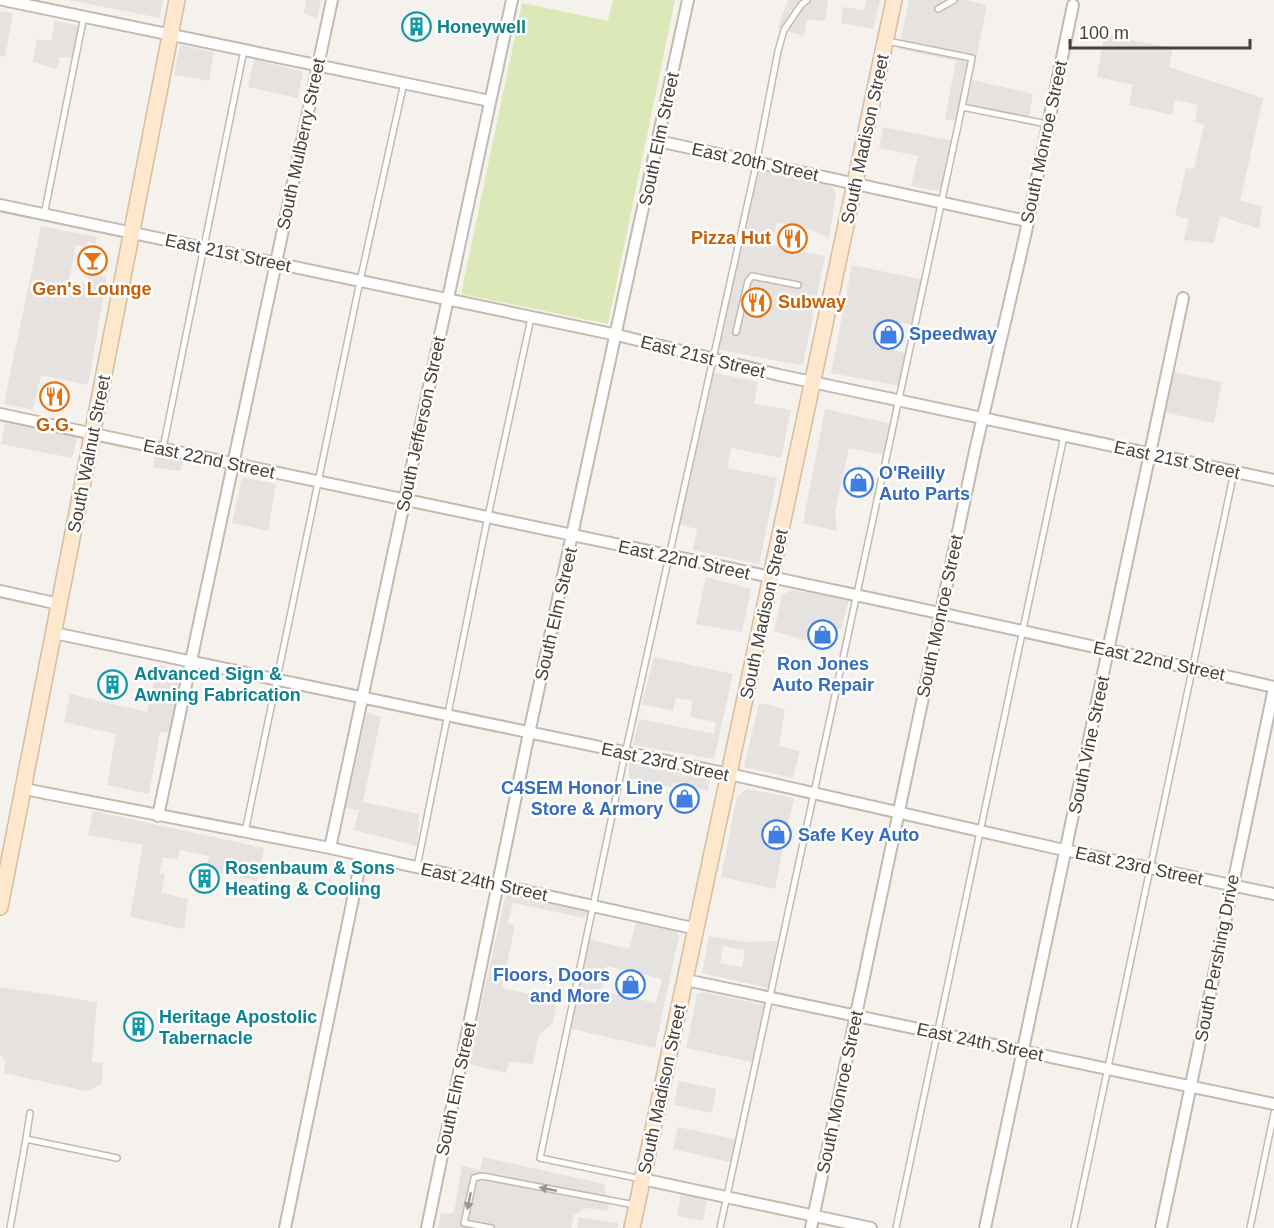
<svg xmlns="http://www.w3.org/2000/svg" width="1274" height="1228" viewBox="0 0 1274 1228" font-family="Helvetica,sans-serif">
<rect width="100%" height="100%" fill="#f5f1ec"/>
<path fill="#dce8b7" d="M613,0H675L608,324L461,294L522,3L608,21Z"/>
<path fill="#e5e2e0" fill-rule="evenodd" d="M69,0H163L160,18Z
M306,0H321L317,19L304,13Z
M788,0H828L825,21L807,19L804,36L778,28Z
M866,0H880L873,29L841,23L843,7L864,10Z
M909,0H966L987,5L972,80L1033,94L1029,119L962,107L959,121L945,119L956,61L899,49Z
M0,11L13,13L5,57L0,56Z
M55,21L82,26L75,58L60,57L57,69L33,62L37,39L51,41Z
M1104,35L1173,48L1169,67L1263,98L1240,201L1262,206L1259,229L1220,216L1214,243L1184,240L1189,219L1175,215L1186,168L1194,169L1204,125L1195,122L1198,105L1175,100L1172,115L1129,105L1133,85L1097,77Z
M180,45L214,52L209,81L174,75Z
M254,59L303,72L298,98L248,87Z
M883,127L954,141L943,192L911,186L918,156L879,148Z
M755,170L826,185L833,188L836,197L829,238L812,230L777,222L771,245L825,256L803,364L799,365L716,349Z
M41,226L97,237L96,244L88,242L86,247L76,245L69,281L87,285L89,273L107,277L88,385L41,375L33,410L4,404Z
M852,265L924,280L914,325L883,320L877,347L908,353L900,386L831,373Z
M1168,371L1222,382L1214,423L1159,411Z
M711,372L758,382L754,404L791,410L781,458L731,448L727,468L777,478L759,564L693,550L697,529L677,524Z
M825,409L893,424L886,455L849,448L835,511L837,531L803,523Z
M5,423L77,437L72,458L1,444Z
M155,455L184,460L180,471L153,467Z
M242,477L276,484L268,531L232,523Z
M706,577L751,589L742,632L696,624Z
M791,590L849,599L841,629L809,624L806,641L774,631L782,595Z
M654,657L733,674L714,759L633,745L639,719L714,734L716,722L690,717L693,701L676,698L673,711L642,704Z
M158,665L185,671L171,733L160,732L149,794L107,785L116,734L64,722L70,694L147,712Z
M759,703L785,709L779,746L800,751L793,778L744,767Z
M367,712L381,717L363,802L419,814L417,846L354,830L359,810L346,808Z
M629,762L710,780L708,791L673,782L671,787L629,778Z
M747,789L794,798L788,825L771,822L766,845L783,848L775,889L721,877L737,797Z
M93,811L264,848L257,881L206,870L209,856L180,850L178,860L163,857L159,875L165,874L161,893L188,899L184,929L130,917L143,845L88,835Z
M506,893L590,911L584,918L513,903L508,923L515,925L502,988L557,1000L553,1023L539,1034L533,1064L509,1062L506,1073L468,1064Z
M636,923L675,931L679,936L655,1048L568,1028L588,939L629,949ZM607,966L662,979L656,1003L601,991Z
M709,936L746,942L777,941L768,988L702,973ZM723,946L745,950L742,967L720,963Z
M0,987L97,1002L92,1062L103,1063L102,1084L86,1091L4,1073L5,1061L0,1054Z
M703,992L769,1006L757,1063L686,1048L697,994Z
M679,1081L716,1089L712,1113L674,1105Z
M678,1127L739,1140L734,1163L673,1149Z
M483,1157L604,1184L609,1211L585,1208L574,1215L571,1228H438L441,1214L454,1213L462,1166L480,1170Z
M681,1194L707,1199L703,1221L677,1216Z
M579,1217L618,1223L617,1228H577Z"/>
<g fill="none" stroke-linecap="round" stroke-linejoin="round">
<defs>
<path id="service" d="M938,9L954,0
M887,41L972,58L962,107
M44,215L84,16
M736,332L748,281L752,276L798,285
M163,448L244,50
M245,832L360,281L404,83
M417,867L488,516L531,318
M26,1139L30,1113
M641,1179L540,1158L625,754L755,170L778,51L784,30L801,5L807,0
M10,1228L26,1139L117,1158
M491,1228L464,1223L474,1178L482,1176L635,1205
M720,1228L962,107L1047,124
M896,1228L1064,436
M1074,1228L1234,472
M1250,1228L1274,1113"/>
<path id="minor" d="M3,0L490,101
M658,141L1027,221
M0,205L617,335L779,375L1274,480
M0,414C425,505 850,591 1274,687
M0,591L59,604
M54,633L729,774L1055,848L1274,894
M24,789L330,848L697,929
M158,816L332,0
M330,848L512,0
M686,980L1274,1104
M642,1179L871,1228
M285,1228L362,855
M427,1228L529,733L688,0
M811,1228L975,451L1025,236L1073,5
M985,1228L1183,298
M1161,1228L1274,688"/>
<path id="secondary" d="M0,907L177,0
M632,1228L894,0"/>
</defs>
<use href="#service" stroke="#c4b9b1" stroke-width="8"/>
<use href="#minor" stroke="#c4b9b1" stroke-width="14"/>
<use href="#secondary" stroke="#d6bd9f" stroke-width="18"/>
<use href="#service" stroke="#fff" stroke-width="5"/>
<use href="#minor" stroke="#fff" stroke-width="10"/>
<use href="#secondary" stroke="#fde8ce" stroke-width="15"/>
</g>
<defs><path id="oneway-solid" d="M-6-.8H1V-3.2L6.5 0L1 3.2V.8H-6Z" transform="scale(1.5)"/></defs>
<g fill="#9b9692">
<use href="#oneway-solid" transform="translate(548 1189) rotate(-169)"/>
<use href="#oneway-solid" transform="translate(469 1201) rotate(102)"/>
</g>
<defs>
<symbol id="building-ring" viewBox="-11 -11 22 22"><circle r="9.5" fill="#fff" stroke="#0f9aa8" stroke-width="1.5"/><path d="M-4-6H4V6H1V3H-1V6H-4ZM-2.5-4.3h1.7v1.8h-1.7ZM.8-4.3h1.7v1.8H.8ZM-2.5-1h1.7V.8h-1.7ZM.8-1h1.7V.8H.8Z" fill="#0f9aa8"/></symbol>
<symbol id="restaurant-ring" viewBox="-11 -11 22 22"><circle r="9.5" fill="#fff" stroke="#e8710a" stroke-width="1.5"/><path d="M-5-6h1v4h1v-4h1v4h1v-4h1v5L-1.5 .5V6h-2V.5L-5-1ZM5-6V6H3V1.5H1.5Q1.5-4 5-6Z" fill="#e8710a"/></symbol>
<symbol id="bar-ring" viewBox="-11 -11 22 22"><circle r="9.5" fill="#fff" stroke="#e8710a" stroke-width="1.5"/><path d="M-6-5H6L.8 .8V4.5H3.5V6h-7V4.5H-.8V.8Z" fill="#e8710a"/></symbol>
<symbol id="shop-ring" viewBox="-11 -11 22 22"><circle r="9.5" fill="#fff" stroke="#3f7fe0" stroke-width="1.5"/><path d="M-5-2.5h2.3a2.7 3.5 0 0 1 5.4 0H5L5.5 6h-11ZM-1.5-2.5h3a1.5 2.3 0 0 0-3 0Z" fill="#3f7fe0"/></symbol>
</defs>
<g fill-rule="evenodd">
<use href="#building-ring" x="400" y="10" width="33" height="33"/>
<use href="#restaurant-ring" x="776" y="222" width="33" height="33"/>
<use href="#bar-ring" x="76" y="244" width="33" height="33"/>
<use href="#restaurant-ring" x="740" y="286" width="33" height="33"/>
<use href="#shop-ring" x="872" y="318" width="33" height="33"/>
<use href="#restaurant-ring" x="38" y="380" width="33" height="33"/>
<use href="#shop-ring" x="842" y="466" width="33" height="33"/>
<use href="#shop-ring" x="806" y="618" width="33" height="33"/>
<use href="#building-ring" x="96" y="668" width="33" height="33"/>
<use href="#shop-ring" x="668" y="782" width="33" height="33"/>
<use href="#shop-ring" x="760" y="818" width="33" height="33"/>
<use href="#building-ring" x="188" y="862" width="33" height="33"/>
<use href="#shop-ring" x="614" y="968" width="33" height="33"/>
<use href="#building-ring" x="122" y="1010" width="33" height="33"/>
</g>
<g text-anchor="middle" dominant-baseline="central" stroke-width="5" stroke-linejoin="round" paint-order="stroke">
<g font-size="18" font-weight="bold" fill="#0d838f" stroke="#fff" text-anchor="start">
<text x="437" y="27">Honeywell</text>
<text x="134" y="674">Advanced Sign &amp;<tspan x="134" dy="21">Awning Fabrication</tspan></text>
<text x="225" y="868">Rosenbaum &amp; Sons<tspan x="225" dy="21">Heating &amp; Cooling</tspan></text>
<text x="159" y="1017">Heritage Apostolic<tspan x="159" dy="21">Tabernacle</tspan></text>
</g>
<g font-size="18" fill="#4a4039" stroke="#fff">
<text transform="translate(659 139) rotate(-78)">South Elm Street</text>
<text transform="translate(865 139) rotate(-78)">South Madison Street</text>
<text transform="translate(1044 142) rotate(-78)">South Monroe Street</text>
<text transform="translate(301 144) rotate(-78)">South Mulberry Street</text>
<text transform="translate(755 162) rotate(12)">East 20th Street</text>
<text transform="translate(228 253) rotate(12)">East 21st Street</text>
<text transform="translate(703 357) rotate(14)">East 21st Street</text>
<text transform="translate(421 424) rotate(-78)">South Jefferson Street</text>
<text transform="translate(89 454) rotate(-79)">South Walnut Street</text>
<text transform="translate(209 459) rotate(12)">East 22nd Street</text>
<text transform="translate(1177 460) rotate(12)">East 21st Street</text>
<text transform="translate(684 560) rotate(12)">East 22nd Street</text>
<text transform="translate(556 614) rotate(-77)">South Elm Street</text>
<text transform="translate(764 614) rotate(-78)">South Madison Street</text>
<text transform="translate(940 616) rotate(-78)">South Monroe Street</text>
<text transform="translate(1159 661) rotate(12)">East 22nd Street</text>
<text transform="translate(1089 745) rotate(-78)">South Vine Street</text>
<text transform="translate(665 762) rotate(12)">East 23rd Street</text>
<text transform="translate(1139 866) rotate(12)">East 23rd Street</text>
<text transform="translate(484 882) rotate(12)">East 24th Street</text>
<text transform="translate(1217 958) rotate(-79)">South Pershing Drive</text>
<text transform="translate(980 1042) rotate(12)">East 24th Street</text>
<text transform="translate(456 1089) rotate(-78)">South Elm Street</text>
<text transform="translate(662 1089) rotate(-78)">South Madison Street</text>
<text transform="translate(840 1092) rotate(-78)">South Monroe Street</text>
</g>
<g font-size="18" font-weight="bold" fill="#c56008" stroke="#fff">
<text x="771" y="238" text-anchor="end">Pizza Hut</text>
<text x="92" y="289">Gen's Lounge</text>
<text x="778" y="302" text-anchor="start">Subway</text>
<text x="55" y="425">G.G.</text>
</g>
<g font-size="18" font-weight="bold" fill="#366cbe" stroke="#fff" text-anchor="start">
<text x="909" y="334">Speedway</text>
<text x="879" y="473">O'Reilly<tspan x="879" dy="21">Auto Parts</tspan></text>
<text x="823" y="664" text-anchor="middle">Ron Jones<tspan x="823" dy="21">Auto Repair</tspan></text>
<text x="663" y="788" text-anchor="end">C4SEM Honor Line<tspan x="663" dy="21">Store &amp; Armory</tspan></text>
<text x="798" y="835">Safe Key Auto</text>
<text x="610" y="975" text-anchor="end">Floors, Doors<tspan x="610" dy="21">and More</tspan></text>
</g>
</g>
<path d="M1070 39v9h180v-9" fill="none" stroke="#4a4039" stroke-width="3"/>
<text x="1079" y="39" font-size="18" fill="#4a4039" stroke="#ffffff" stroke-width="4.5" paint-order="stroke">100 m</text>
</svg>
